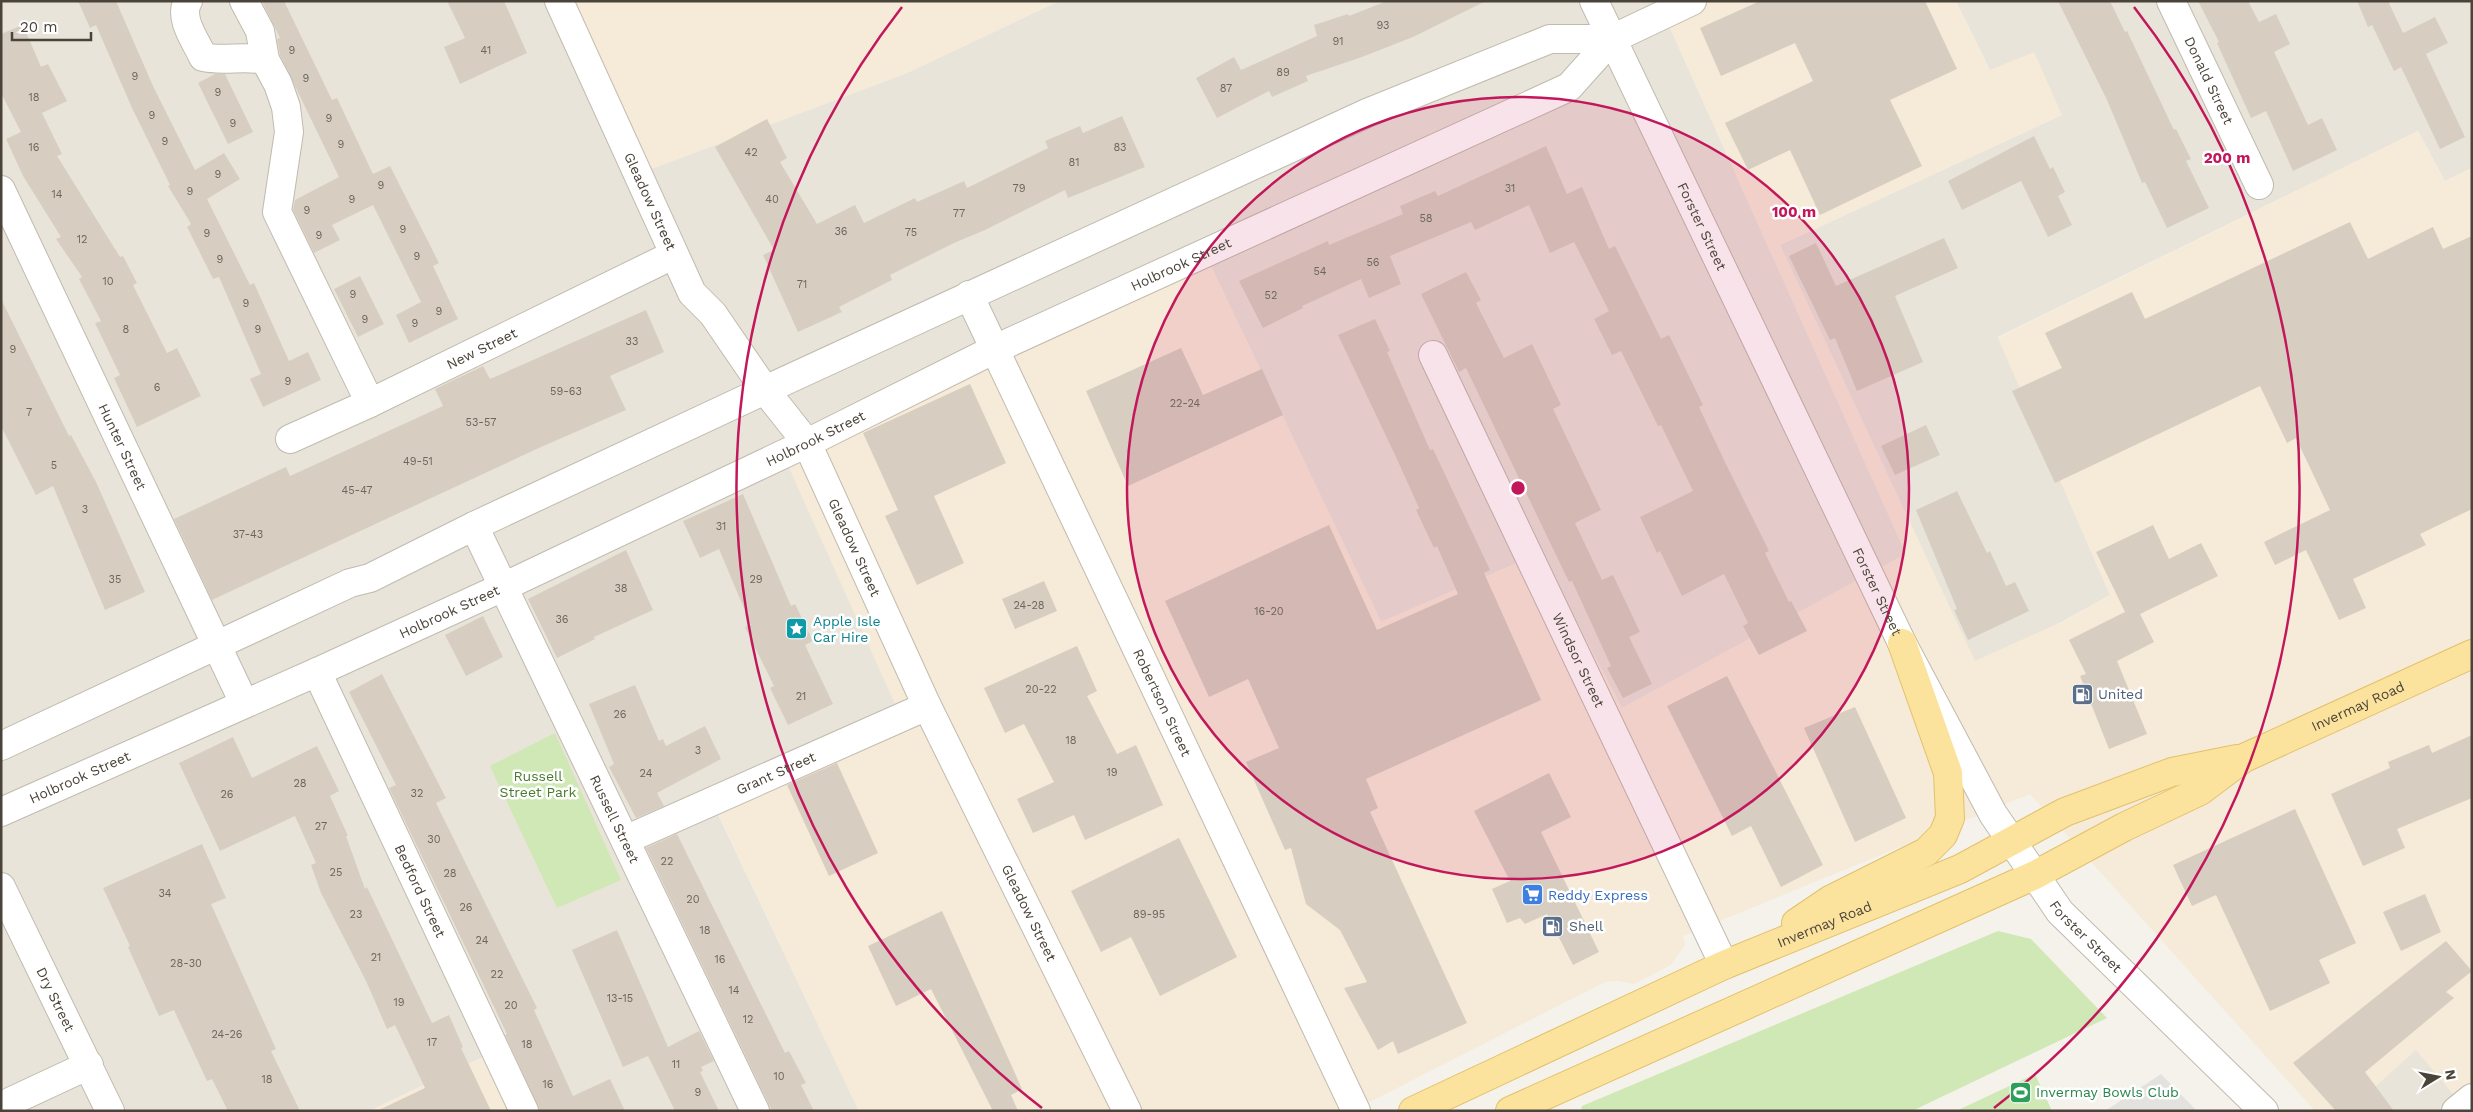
<svg xmlns="http://www.w3.org/2000/svg" width="2473" height="1112" viewBox="0 0 2473 1112" font-family="'Work Sans',sans-serif">
<rect width="100%" height="100%" fill="#f5f2eb"/>
<path fill="#e9e4d9" d="M1,1H558L643,172L907,73L1059,1H1658L1906,554L1622,708L1540,553L1381,622L1209,262L904,724L713,804L859,1111H509L483,1057L369,1111H1Z
M1956,1H2472V168L2445,181L2418,131L1998,337L2110,595L1978,668L1780,245L2062,115L1990,70Z
M2416,1049L2455,1096L2472,1111H2348Z"/>
<path fill="#f6ead8" d="M558,1H1059L907,73L643,172Z
M1658,1H1956L1990,70L2034,52L2062,115L1780,245L1975,661L2070,618L2110,595L1998,338L2418,131L2445,181L2472,168V1098L2455,1096L2416,1050L2348,1111H2315L2030,794L1683,936L1685,945L1671,965L1634,984L1618,981L1605,982L1352,1111H859L713,803L904,724L785,459L1209,262L1381,622L1540,553L1622,708L1906,554Z
M484,1057L509,1111H369Z"/>
<path fill="#d0e8b5" d="M555,733L621,880L557,908L490,766Z
M1998,931L2031,939L2107,1018L1912,1111H1581L1582,1106Z
M2035,1074L2052,1111H1956Z"/>
<path fill="#e4e2df" d="M2161,1074L2197,1111H2105Z"/>
<path fill="#d7cec1" d="M78,1H116L153,86L195,170L224,153L240,179L207,199L250,285L254,283L289,361L308,352L321,380L263,407L250,379L261,374L219,277L213,279L187,227L191,224L168,186L170,185L132,108L96,25L90,28Z
M262,1H284L332,100L337,98L373,174L390,166L439,263L433,266L458,319L409,343L396,315L421,302L373,205L332,225L340,240L314,253L293,210L295,200L339,177L280,55L277,39L280,38Z
M447,1H504L527,53L460,84L444,47L465,38Z
M1387,1H1486L1413,37L1362,57L1306,76L1308,81L1272,97L1269,91L1217,118L1196,78L1234,57L1241,70L1317,36L1314,25L1348,14L1349,16Z
M1760,1H1925L1957,69L1890,100L1922,166L1820,215L1790,150L1748,170L1725,123L1813,81L1795,43L1721,76L1700,28Z
M2058,1H2110L2125,32L2127,31L2174,130L2176,129L2191,159L2186,161L2209,208L2167,228L2145,182L2142,183L2107,100Z
M2198,1H2248L2259,22L2276,14L2290,44L2274,52L2308,125L2322,118L2337,150L2293,171L2266,111L2251,118L2217,43L2219,42Z
M2357,1H2388L2403,33L2435,17L2448,43L2426,54L2465,137L2440,149L2401,67L2394,71L2372,25L2368,27Z
M23,25L41,67L48,64L67,101L42,113L62,154L57,156L120,257L123,256L137,283L133,285L167,353L177,348L201,396L137,427L114,378L120,375L95,323L101,321L79,279L82,277L56,239L61,237L23,176L6,139L21,132L1,93V34Z
M215,74H225L253,132L228,144L198,83Z
M1122,116L1145,167L1068,198L1065,190L985,230L954,243L890,275L892,280L839,307L842,312L798,332L763,255L774,250L715,147L767,119L787,158L780,162L817,224L855,205L864,223L915,198L917,202L964,181L967,188L1048,148L1045,141L1080,126L1083,133Z
M2034,136L2050,169L2053,167L2065,192L2058,196L2072,225L2048,237L2021,181L1962,210L1948,181Z
M1546,146L1567,194L1582,187L1609,249L1615,246L1661,339L1669,335L1703,405L1699,407L1724,460L1769,551L1765,553L1789,602L1791,601L1807,631L1759,655L1743,626L1748,623L1724,574L1682,596L1660,551L1657,553L1640,517L1693,491L1661,425L1658,426L1621,351L1612,355L1594,319L1609,311L1574,242L1550,253L1529,205L1475,230L1471,222L1390,256L1401,284L1369,298L1361,279L1302,306L1303,308L1263,328L1239,281L1328,241L1329,245L1403,214L1400,206L1435,191L1438,196Z
M2350,222L2368,259L2433,227L2443,249L2472,236V509L2420,534L2426,545L2353,579L2366,608L2339,620L2306,550L2275,565L2264,542L2330,510L2296,438L2287,443L2260,386L2055,483L2012,391L2062,368L2045,333L2132,292L2145,319Z
M1944,238L1958,268L1895,296L1923,362L1857,391L1835,338L1830,340L1789,256L1816,243L1836,286Z
M1466,272L1481,300L1476,303L1504,358L1532,344L1561,405L1553,409L1601,510L1575,523L1602,580L1613,575L1640,632L1629,637L1652,684L1623,698L1607,668L1611,666L1572,581L1569,582L1466,368L1459,372L1421,294Z
M360,276L384,324L358,337L334,289Z
M1,299L69,436L71,435L96,482L145,592L105,610L53,486L36,495L1,426Z
M646,310L664,352L610,376L626,410L541,447L212,600L174,519L286,467L290,476L443,406L435,389L483,366L490,379Z
M1375,319L1390,351L1387,352L1430,450L1433,449L1490,570L1484,573L1541,700L1366,779L1378,808L1370,812L1467,1023L1398,1054L1393,1041L1378,1050L1344,988L1367,982L1340,930L1306,904L1291,848L1285,850L1246,762L1279,748L1248,679L1209,697L1165,601L1329,525L1377,630L1458,594L1437,546L1434,548L1416,510L1419,508L1396,457L1338,335Z
M1181,348L1203,395L1262,369L1283,415L1128,486L1086,391Z
M970,384L1006,463L934,496L964,563L917,585L885,516L898,510L863,433Z
M1926,425L1940,455L1895,475L1881,446Z
M1957,491L1987,553L1990,551L2006,586L2015,582L2029,611L1968,640L1954,610L1957,609L1916,510Z
M743,494L791,606L795,604L813,641L805,645L833,704L788,725L770,688L774,686L745,627L751,625L719,549L700,558L683,521Z
M2153,525L2169,559L2201,543L2218,576L2140,614L2154,642L2117,661L2147,734L2109,749L2080,676L2086,674L2069,640L2125,612L2096,552Z
M626,550L653,610L594,637L595,639L557,658L528,599Z
M1044,581L1057,611L1015,629L1002,599Z
M483,616L503,657L466,676L445,635Z
M1077,646L1097,691L1087,696L1117,754L1136,745L1163,805L1085,840L1074,815L1033,833L1017,799L1054,782L1024,724L1005,733L984,688Z
M382,674L446,798L436,803L537,1008L534,1010L573,1096L610,1079L625,1111H540L505,1035L507,1034L389,788L396,785L349,692Z
M1727,676L1823,865L1781,887L1751,826L1732,836L1667,706Z
M635,685L659,741L663,739L666,746L705,726L721,759L657,793L664,806L636,818L609,767L614,764L589,704Z
M1855,707L1906,818L1855,842L1804,728Z
M2472,735V798L2397,829L2405,848L2363,866L2331,794L2390,768L2388,762L2429,745L2432,753Z
M233,737L252,778L317,746L339,791L330,796L348,836H346L365,889L367,887L432,1023L449,1015L463,1047L461,1048L491,1111H377L425,1088L395,1025L387,1029L366,981L321,893L311,865L316,863L295,816L220,851L179,763Z
M837,763L878,853L829,876L787,785Z
M1549,773L1571,817L1541,832L1599,952L1573,965L1547,914L1525,924L1520,918L1507,923L1492,889L1510,881L1474,811Z
M2295,809L2356,943L2319,960L2330,983L2270,1011L2216,895L2192,906L2173,865Z
M677,834L785,1053L789,1051L806,1083L801,1085L814,1111H772L762,1090L646,848Z
M1179,838L1237,957L1160,996L1131,937L1101,952L1071,891Z
M202,844L226,898L211,904L276,1049L271,1051L300,1111H228L212,1079L207,1081L174,1010L159,1016L128,947L130,946L103,888Z
M2425,894L2441,932L2401,951L2383,912Z
M942,911L1022,1089L1011,1095L1018,1111H993L931,989L896,1006L868,946Z
M617,930L668,1047L699,1031L714,1061L701,1067L703,1071L700,1072L719,1111H675L648,1056L623,1067L572,950Z
M2446,941L2472,971L2446,992L2454,998L2365,1072L2394,1111H2336L2293,1063Z"/>
<g fill="none" stroke-linecap="round" stroke-linejoin="round">
<defs>
<g id="minor">
<path d="M188,1C178,18 196,41 203,57C224,62 243,55 265,60"/>
<path d="M244,1L260,31L265,60L278,84L286,107L289,132L277,212L370,403"/>
<path id="s1" d="M559,1L692,293L713,314L765,390L807,443L927,706L1127,1111"/>
<path id="s2" d="M1594,1L1902,643L1993,814L2060,912L2264,1111"/>
<path id="s3" d="M2171,1L2259,185"/>
<path id="s4" d="M1,190L244,703"/>
<path id="s5" d="M969,295L1356,1111"/>
<path id="s6" d="M1433,355L1724,965"/>
<path id="s7" d="M290,439L370,403L673,255"/>
<path id="s8" d="M474,526L755,1111"/>
<path id="s9" d="M317,672L524,1111"/>
<path d="M1,746L350,583L370,578L474,526L765,390L1367,113L1550,39H1612"/>
<path id="s10" d="M1,812L317,672L503,587L807,443L995,349L1569,87L1612,39L1692,1"/>
<path id="s11" d="M625,840L927,706"/>
<path id="s12" d="M1,887L110,1111"/>
<path d="M1,1106L89,1065"/>
<path d="M2456,1111L2472,1098"/>
</g>
<g id="major">
<path d="M1796,923L1830,900L1926,852L1943,835L1950,818L1948,773L1902,643"/>
<path id="s13" d="M1413,1111L1724,965L1960,869L2065,812L2172,772L2237,759"/>
<path id="s14" d="M1510,1111L2035,875L2124,827L2200,791L2244,758L2472,654"/>
</g>
</defs>
<use href="#minor" stroke="#c1baae" stroke-width="30"/>
<use href="#major" stroke="#e2c16c" stroke-width="30"/>
<use href="#minor" stroke="#fff" stroke-width="28"/>
<use href="#major" stroke="#fce39d" stroke-width="28"/>
</g>
<circle cx="1518" cy="488" r="391" fill="#c2185b" fill-opacity=".12"/>
<g fill="none" stroke="#c2185b" stroke-width="2.5">
<circle cx="1518" cy="488" r="391"/>
<path d="M1042 1108A782 782 0 0 1 902 7M2134 7A782 782 0 0 1 1994 1108"/>
</g>
<defs>
<symbol id="sight-square" viewBox="-11 -11 22 22"><rect x="-9" y="-9" width="18" height="18" rx="4" fill="#0f9aa8" stroke="#fff"/><path d="M0-6L1.8-2.2L6-1.7L2.9 1.2L3.7 5.4L0 3.3L-3.7 5.4L-2.9 1.2L-6-1.7L-1.8-2.2Z" fill="#fff"/></symbol>
<symbol id="fuel-square" viewBox="-11 -11 22 22"><rect x="-9" y="-9" width="18" height="18" rx="4" fill="#5c6f8a" stroke="#fff"/><path d="M-5.5-6h7V0h2V4h1.3V-2.5L3-4.5l.8-.8L6-3V5H2.5V1h-1V6h-7ZM-4.2-4.7v3.2H.2V-4.7Z" fill="#fff"/></symbol>
<symbol id="supermarket-square" viewBox="-11 -11 22 22"><rect x="-9" y="-9" width="18" height="18" rx="4" fill="#3f7fe0" stroke="#fff"/><path d="M-6-5.5h2.5l.6 2H6L4.5 2H-2.5L-4.4-4H-6ZM-1.5 3.2a1.3 1.3 0 1 0 .1 0ZM3 3.2a1.3 1.3 0 1 0 .1 0Z" fill="#fff"/></symbol>
<symbol id="stadium-square" viewBox="-11 -11 22 22"><rect x="-9" y="-9" width="18" height="18" rx="4" fill="#2e9e5b" stroke="#fff"/><path d="M0-5a6.5 5 0 1 0 0 10a6.5 5 0 1 0 0-10ZM-3.5-1.8h7v3.6h-7Z" fill="#fff"/></symbol>
</defs>
<g fill-rule="evenodd">
<use href="#sight-square" x="784" y="616" width="25" height="25"/>
<use href="#fuel-square" x="2070" y="682" width="25" height="25"/>
<use href="#supermarket-square" x="1520" y="882" width="25" height="25"/>
<use href="#fuel-square" x="1540" y="914" width="25" height="25"/>
<use href="#stadium-square" x="2008" y="1080" width="25" height="25"/>
</g>
<g text-anchor="middle" dominant-baseline="central" stroke-width="5" stroke-linejoin="round" paint-order="stroke">
<g font-size="11" fill="#6d665b">
<text x="1383" y="25">93</text>
<text x="1338" y="41">91</text>
<text x="292" y="50">9</text>
<text x="486" y="50">41</text>
<text x="1283" y="72">89</text>
<text x="135" y="76">9</text>
<text x="306" y="78">9</text>
<text x="1226" y="88">87</text>
<text x="218" y="92">9</text>
<text x="34" y="97">18</text>
<text x="152" y="115">9</text>
<text x="329" y="118">9</text>
<text x="233" y="123">9</text>
<text x="165" y="141">9</text>
<text x="341" y="144">9</text>
<text x="34" y="147">16</text>
<text x="1120" y="147">83</text>
<text x="751" y="152">42</text>
<text x="1074" y="162">81</text>
<text x="218" y="174">9</text>
<text x="381" y="185">9</text>
<text x="1019" y="188">79</text>
<text x="1510" y="188">31</text>
<text x="190" y="191">9</text>
<text x="57" y="194">14</text>
<text x="352" y="199">9</text>
<text x="772" y="199">40</text>
<text x="307" y="210">9</text>
<text x="959" y="213">77</text>
<text x="1426" y="218">58</text>
<text x="403" y="229">9</text>
<text x="841" y="231">36</text>
<text x="911" y="232">75</text>
<text x="207" y="233">9</text>
<text x="319" y="235">9</text>
<text x="82" y="239">12</text>
<text x="417" y="256">9</text>
<text x="220" y="259">9</text>
<text x="1373" y="262">56</text>
<text x="1320" y="271">54</text>
<text x="108" y="281">10</text>
<text x="802" y="284">71</text>
<text x="353" y="294">9</text>
<text x="1271" y="295">52</text>
<text x="246" y="303">9</text>
<text x="439" y="311">9</text>
<text x="365" y="319">9</text>
<text x="415" y="323">9</text>
<text x="126" y="329">8</text>
<text x="258" y="329">9</text>
<text x="632" y="341">33</text>
<text x="13" y="349">9</text>
<text x="288" y="381">9</text>
<text x="157" y="387">6</text>
<text x="566" y="391">59-63</text>
<text x="1185" y="403">22-24</text>
<text x="29" y="412">7</text>
<text x="481" y="422">53-57</text>
<text x="418" y="461">49-51</text>
<text x="54" y="465">5</text>
<text x="357" y="490">45-47</text>
<text x="85" y="509">3</text>
<text x="721" y="526">31</text>
<text x="248" y="534">37-43</text>
<text x="115" y="579">35</text>
<text x="756" y="579">29</text>
<text x="621" y="588">38</text>
<text x="1029" y="605">24-28</text>
<text x="1269" y="611">16-20</text>
<text x="562" y="619">36</text>
<text x="1041" y="689">20-22</text>
<text x="801" y="696">21</text>
<text x="620" y="714">26</text>
<text x="1071" y="740">18</text>
<text x="698" y="750">3</text>
<text x="1112" y="772">19</text>
<text x="646" y="773">24</text>
<text x="300" y="783">28</text>
<text x="417" y="793">32</text>
<text x="227" y="794">26</text>
<text x="321" y="826">27</text>
<text x="434" y="839">30</text>
<text x="667" y="861">22</text>
<text x="336" y="872">25</text>
<text x="450" y="873">28</text>
<text x="165" y="893">34</text>
<text x="693" y="899">20</text>
<text x="466" y="907">26</text>
<text x="356" y="914">23</text>
<text x="1149" y="914">89-95</text>
<text x="705" y="930">18</text>
<text x="482" y="940">24</text>
<text x="376" y="957">21</text>
<text x="720" y="959">16</text>
<text x="186" y="963">28-30</text>
<text x="497" y="974">22</text>
<text x="734" y="990">14</text>
<text x="620" y="998">13-15</text>
<text x="399" y="1002">19</text>
<text x="511" y="1005">20</text>
<text x="748" y="1019">12</text>
<text x="227" y="1034">24-26</text>
<text x="432" y="1042">17</text>
<text x="527" y="1044">18</text>
<text x="676" y="1064">11</text>
<text x="779" y="1076">10</text>
<text x="267" y="1079">18</text>
<text x="548" y="1084">16</text>
<text x="698" y="1092">9</text>
</g>
<g font-size="14" fill="#4a4339" stroke="#fff">
<text stroke="none"><textPath href="#s3" startOffset="88">Donald Street</textPath></text>
<text stroke="none"><textPath href="#s1" startOffset="220">Gleadow Street</textPath></text>
<text stroke="none"><textPath href="#s2" startOffset="250">Forster Street</textPath></text>
<text stroke="none"><textPath href="#s10" startOffset="1301">Holbrook Street</textPath></text>
<text stroke="none"><textPath href="#s7" startOffset="212">New Street</textPath></text>
<text stroke="none"><textPath href="#s10" startOffset="896">Holbrook Street</textPath></text>
<text stroke="none"><textPath href="#s4" startOffset="284">Hunter Street</textPath></text>
<text stroke="none"><textPath href="#s1" startOffset="625">Gleadow Street</textPath></text>
<text stroke="none"><textPath href="#s2" startOffset="655">Forster Street</textPath></text>
<text stroke="none"><textPath href="#s10" startOffset="491">Holbrook Street</textPath></text>
<text stroke="none"><textPath href="#s6" startOffset="338">Windsor Street</textPath></text>
<text stroke="none"><textPath href="#s5" startOffset="451">Robertson Street</textPath></text>
<text stroke="none"><textPath href="#s14" startOffset="941">Invermay Road</textPath></text>
<text stroke="none"><textPath href="#s11" startOffset="165">Grant Street</textPath></text>
<text stroke="none"><textPath href="#s10" startOffset="86">Holbrook Street</textPath></text>
<text stroke="none"><textPath href="#s8" startOffset="325">Russell Street</textPath></text>
<text stroke="none"><textPath href="#s9" startOffset="242">Bedford Street</textPath></text>
<text stroke="none"><textPath href="#s1" startOffset="1030">Gleadow Street</textPath></text>
<text stroke="none"><textPath href="#s13" startOffset="452">Invermay Road</textPath></text>
<text stroke="none"><textPath href="#s2" startOffset="1060">Forster Street</textPath></text>
<text stroke="none"><textPath href="#s12" startOffset="125">Dry Street</textPath></text>
</g>
<g font-size="14" fill="#0d838f" stroke="#fff" text-anchor="start">
<text x="813" y="621">Apple Isle<tspan x="813" dy="16">Car Hire</tspan></text>
</g>
<g font-size="14" fill="#4e5e75" stroke="#fff" text-anchor="start">
<text x="2098" y="694">United</text>
<text x="1569" y="926">Shell</text>
</g>
<g font-size="14" fill="#497b2c" stroke="#fff">
<text x="538" y="776">Russell<tspan x="538" dy="16">Street Park</tspan></text>
</g>
<g font-size="14" fill="#366cbe" stroke="#fff" text-anchor="start">
<text x="1548" y="895">Reddy Express</text>
</g>
<g font-size="14" fill="#27864d" stroke="#fff" text-anchor="start">
<text x="2036" y="1092">Invermay Bowls Club</text>
</g>
</g>
<circle cx="1518" cy="488" r="8" fill="#c2185b" stroke="#fff" stroke-width="2.5"/>
<g font-size="15" text-anchor="middle" font-weight="bold" fill="#c2185b" stroke="#fff" stroke-width="5" stroke-linejoin="round" paint-order="stroke">
<text x="2227" y="163">200 m</text>
<text x="1794" y="217">100 m</text>
</g>
<rect width="2473" height="1112" fill="none" stroke="#4a4339" stroke-width="5"/>
<g transform="translate(2438 1077) rotate(80)" stroke="#ffffff" stroke-width="4" paint-order="stroke">
<path d="M0-4L9 19L0 12L-9 19Z" fill="#4a4339"/>
<text y="-8" font-size="14" font-weight="bold" text-anchor="middle" fill="#4a4339">N</text>
</g>
<path d="M12 32v8h79v-8" fill="none" stroke="#4a4339" stroke-width="2.5"/>
<text x="20" y="32" font-size="15" fill="#4a4339" stroke="#ffffff" stroke-width="4" paint-order="stroke">20 m</text>
</svg>
